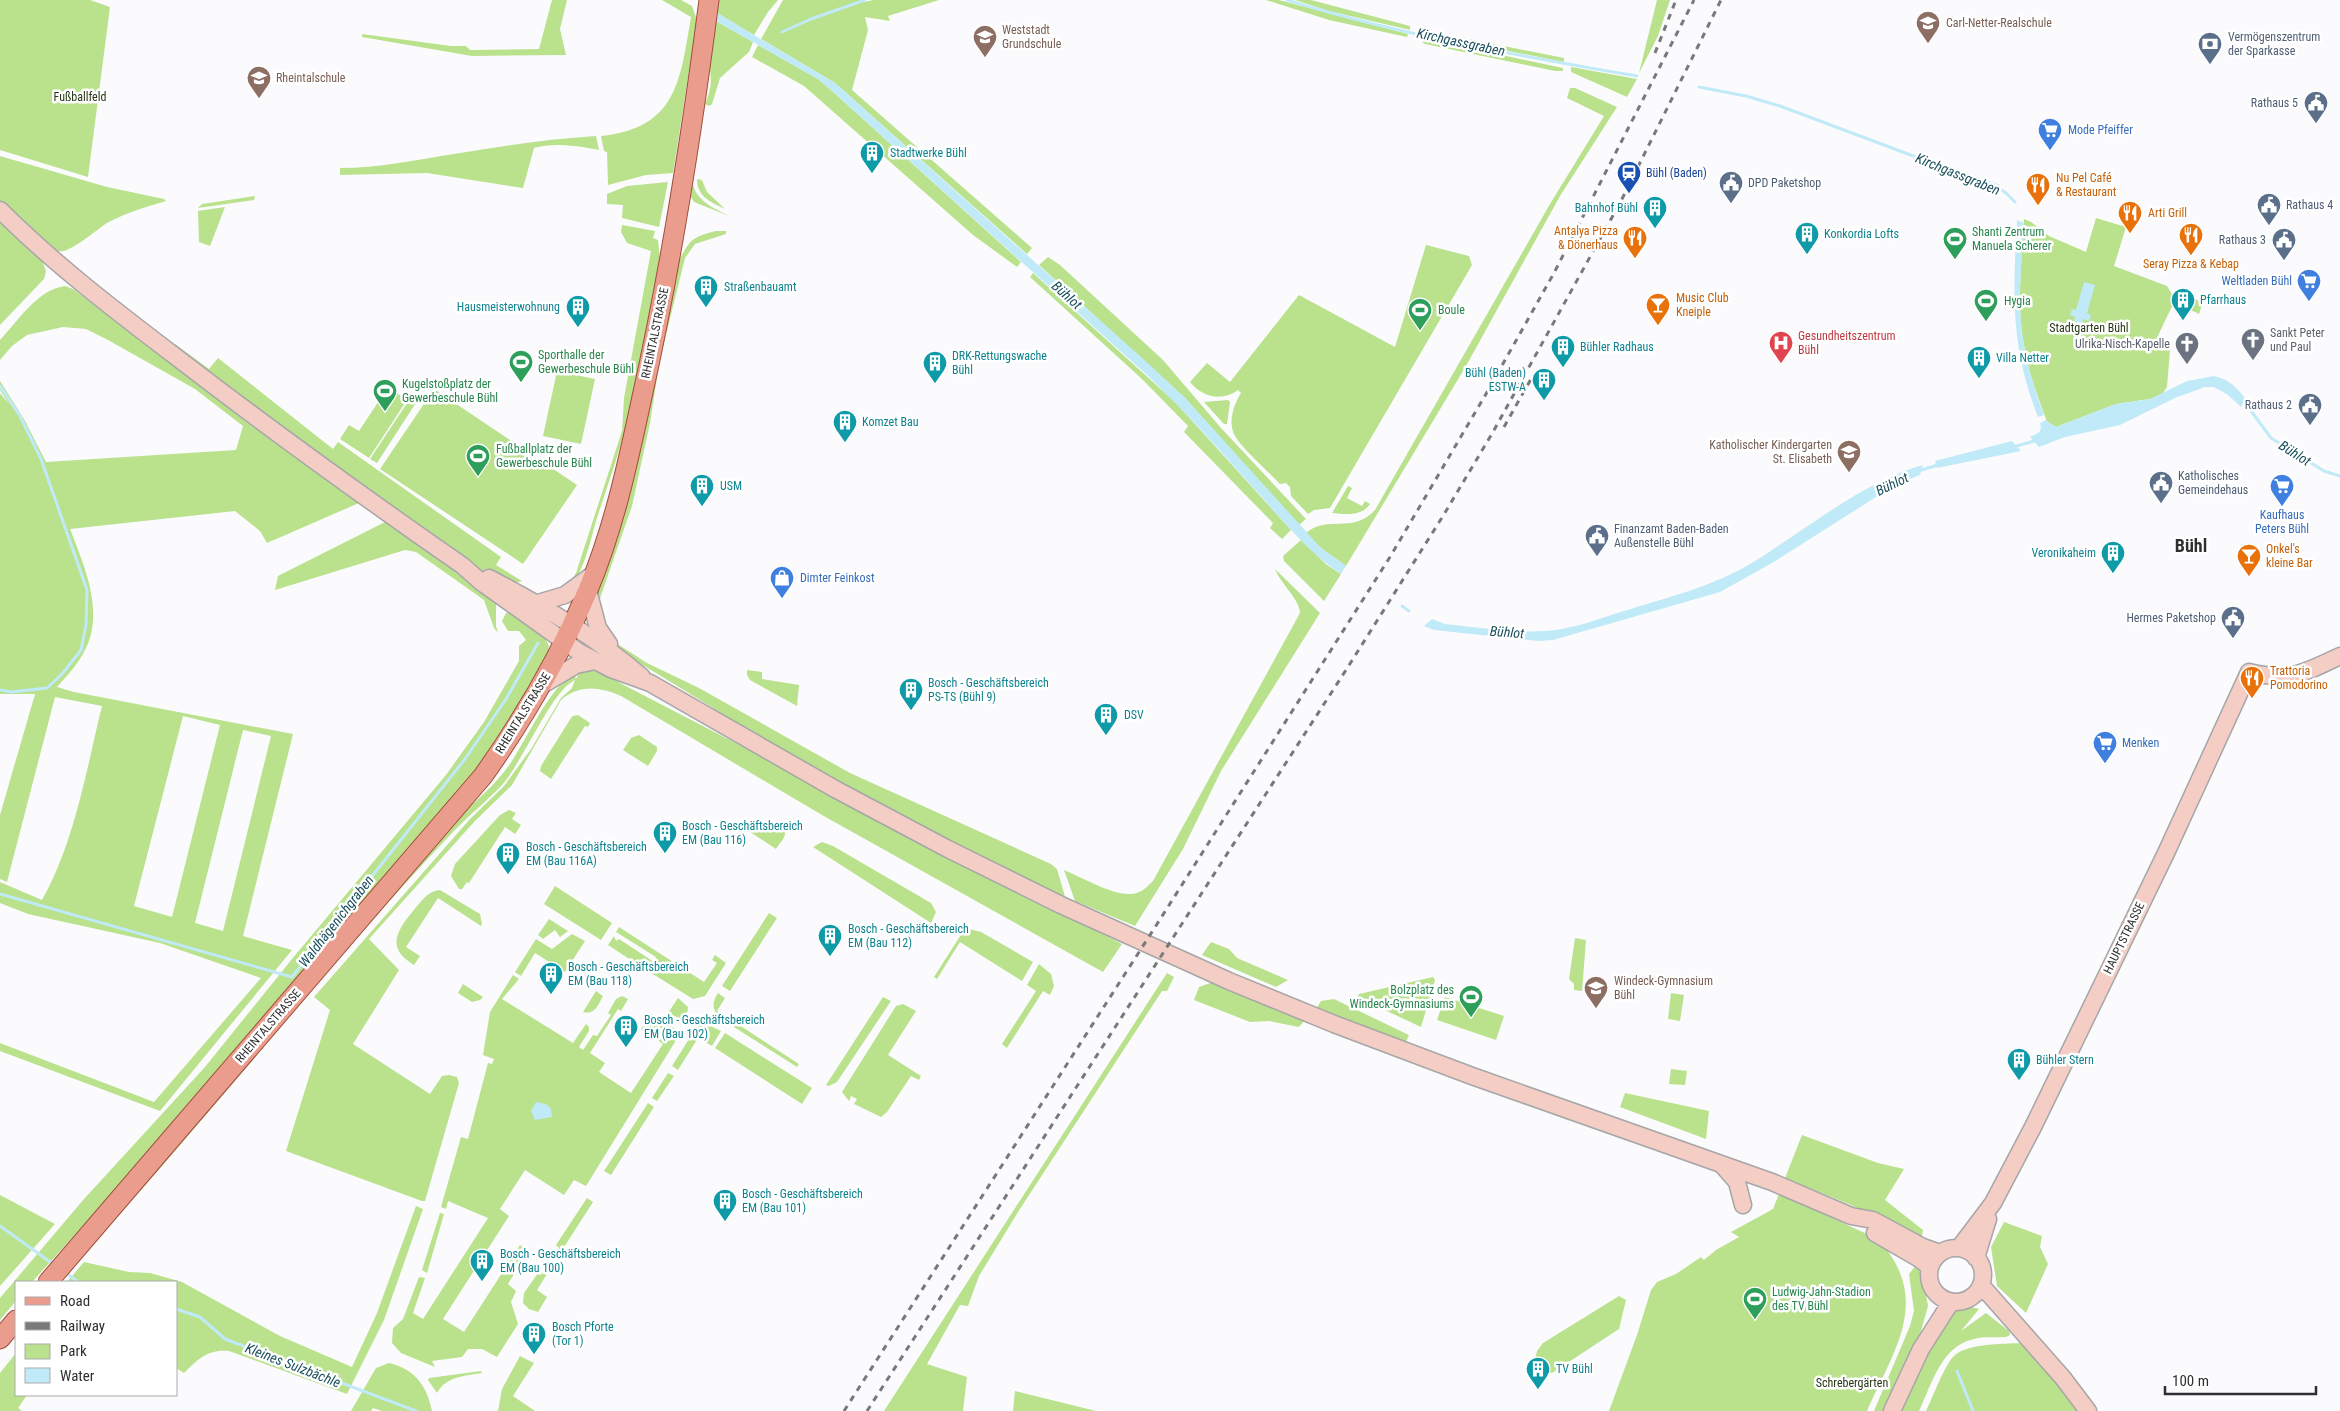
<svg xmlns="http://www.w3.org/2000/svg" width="2340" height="1411" viewBox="0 0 2340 1411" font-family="'Roboto Condensed',sans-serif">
<rect width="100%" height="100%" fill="#fbfbfe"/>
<path fill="#bae18c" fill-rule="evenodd" d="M0,0H90L110,7L88,177L0,150Z
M552,0H567L560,29L566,55L472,56L362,37V34L451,46H466L470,50L539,49Z
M662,0H681L692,6L697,20L673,173L646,175L608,185L607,152L604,151L601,136C677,128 680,81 691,17Z
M714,0H778L768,12L754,35L717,13Z
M783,0H864V2L873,0H939L888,16L890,21L865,17L868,30L852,90L1032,248L1027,254L835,83L761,39Z
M1266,0H1279L1408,34L1407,37L1329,20Z
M1295,0H1311L1410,26V30L1329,11Z
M1657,0H1670L1658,36L1639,73Z
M716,21L753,42L749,52L720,78L712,104L709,106L705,104C714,83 710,77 709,57C709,45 713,32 716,21Z
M1424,30L1564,58V62L1423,34Z
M1422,38L1563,68V71H1555L1425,44L1422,42Z
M758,45L818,79L831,90L1021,262L1017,267L973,235L804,86L752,57Z
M1571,67L1637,79L1627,97L1571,72Z
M1570,88H1575L1617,107L1560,196L1466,366L1346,566L1321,548L1306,533C1328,514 1352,535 1375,510L1550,204L1604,116L1567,98Z
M596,136L599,150C579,146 554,142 534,148L523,188L427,173L340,175V168C378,168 416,160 454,154C502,146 548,139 596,136Z
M0,156L107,187L164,199L166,201C146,207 125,213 107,223C95,231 77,247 64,251C59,252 54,250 49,248L0,203Z
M697,179L702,180L707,192L725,209C711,202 697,197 697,179Z
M692,181C696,201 712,207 729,216L694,202L691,197Z
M668,182L659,227L622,218L623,205L607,204V194L627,186Z
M255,196L254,200L198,208L202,204Z
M225,207L210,246L199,242L198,211Z
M2096,218L2126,227L2114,266L2167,286L2173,296C2183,294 2196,296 2202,305L2199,314L2174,302L2155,342L2170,350L2167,387L2163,393L2150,399L2116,404L2056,427L2047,422C2038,397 2028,372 2024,345C2016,304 2022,261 2024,219L2031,222L2049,236L2086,252Z
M0,223L42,260L46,271L44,279L0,325Z
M622,225L655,231L653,238L658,240L660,259C650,308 641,359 630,408C622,446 608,484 596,521C591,539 583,575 569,588C553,604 535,600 517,590C524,587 526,590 532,593C551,601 567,589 576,573L622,431L624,398L651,251L627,243L621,232Z
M716,231H726V234L695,244L685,258L663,347L661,341C666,316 673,254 694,239C700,235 708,233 716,231Z
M1426,245L1469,256L1472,265L1330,508L1314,510L1308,514L1291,496L1290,487L1286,483L1280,484C1269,472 1240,447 1234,434C1228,421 1234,404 1241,393L1238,390C1222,402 1202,397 1190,382L1207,363L1230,382L1299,295L1395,347Z
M1048,257L1060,265L1163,360L1221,428L1306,519L1299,525L1185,398L1039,265Z
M1033,273L1175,402L1291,530L1282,539L1270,528L1273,523L1184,432L1188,426L1142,379L1030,277Z
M65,286L73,289L359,503L267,543L260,531L235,511L70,529C84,565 105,612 85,650C78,664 67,676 57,687L74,692L293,734L243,936L292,950L160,1111L0,1051V1043L154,1102L261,978L160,943L28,914L0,903V882L42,900C75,841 86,771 102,706L55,697L7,882L0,879V815L35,694H0V393L9,404L0,390V381L24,419L46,462L236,450L243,426L195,389L108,340L86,329L63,327L27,335L12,346L0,360V340C18,321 38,289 65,286ZM183,716L220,725L172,917L134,906ZM243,730L271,736L223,931L195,923Z
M175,344L209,369L218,358L333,449L338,442L501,557L496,565L522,581L512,584L490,576L428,537L172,349Z
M659,365L650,423L632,506L598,604L596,596L656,370Z
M557,371L595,379L581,444L543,436Z
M388,387L407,400L369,458L340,439L349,425L359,431Z
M434,389L577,485L523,564L380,469Z
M415,391L421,395L377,463L370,459Z
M1228,400L1230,402L1227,424H1224L1204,402Z
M1348,486L1352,488L1347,498L1362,506L1365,501L1370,504C1361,517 1345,514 1332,513Z
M385,522L496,600V626L498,633L494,628L484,600L416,552L405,550L275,590L278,576Z
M1301,540L1327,565L1341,574L1324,601L1284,561L1283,556Z
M1275,569L1320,613L1221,771L1183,849L1135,926L1075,901L1064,870C1081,877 1112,895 1130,894C1140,894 1146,888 1153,881L1300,613C1300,600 1281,584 1275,569Z
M506,613H514L545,638L549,646L547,658L508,724L463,789L206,1090L32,1282H16V1301L0,1320V1298L84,1199L205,1067L292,959L446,775L484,722L519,661V646L526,640L519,631H508L502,621Z
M616,643L647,663L699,688L850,773L1051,864L1057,869L1066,900L944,840L771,748L710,706L623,653L613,644Z
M595,670L1122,944L1103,972L822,815L621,696C599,687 580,684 561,700L512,785L474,822L369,939L399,970L353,1044L430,1094L442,1076L449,1075L457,1077L459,1083L425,1201H422L286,1151L330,1010L314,997L470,819L504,786L531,749L561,698L572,688L575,680C552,690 522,763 502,785C486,802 468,816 452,833C320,973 202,1126 72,1267L456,819C475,802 495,785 510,764C525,742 552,683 574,674L576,679L580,671Z
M747,670L762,672V679L799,685L797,706L750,680L747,675Z
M578,715L590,723L588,727L585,726L551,779L540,771L541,766L571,718L573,716Z
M639,735L657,747V751L648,766L623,750L631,738Z
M509,810L516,813L512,819L521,825L515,834L505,827L469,883L467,882L462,889H459L451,876L455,864L500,815Z
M744,821L783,824C789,835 782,840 776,849L741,826Z
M822,842L833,846L931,903L936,912L931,923L813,847Z
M555,886L612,923L601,940L544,904Z
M440,890L480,914L482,924L481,926L438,898L406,947L420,956L414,965C386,948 396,932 413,911C421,902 427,891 440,890Z
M769,913L777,918L730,991L722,986Z
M549,919L568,931L560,937L555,930L543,939L538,935Z
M619,927L704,982L717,963L712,960L715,955L726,963L705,996L693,999L640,966L642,963L640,961L637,964L608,945L614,936L616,941L619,939L654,962L656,957L616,932Z
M969,929L981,932L1033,962L1022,981L960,942L937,979L934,977L962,933Z
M572,934L585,941L565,972L535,953L521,976L515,972L536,939L552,949Z
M1575,938L1586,940L1582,991L1574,990V984L1569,979Z
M1211,942L1229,949L1237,958L1288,980L1276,987L1202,955Z
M1039,964L1051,974L1054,986L1050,995L1043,991L1007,1048L1002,1044L1036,991L1027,985Z
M1167,973L1174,977L1167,991H1162L1018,1212L979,1276L968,1306L960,1305L927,1364L967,1377L963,1411H884Z
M513,975L519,979L502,999L573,1043L586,1024L589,1027V1031L579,1047L583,1050L593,1035L597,1036L611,1015L608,1013L616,999L622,996L628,999L621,1011L618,1009L590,1053L605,1063L599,1072L631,1093L663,1044L641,1029L651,1014L675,1029L678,1037L586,1186L574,1180L564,1195L525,1170L500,1209L509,1216L443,1319L464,1332L520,1245L528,1251L508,1284L516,1291L511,1302L518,1324L497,1357L482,1349H468L462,1357L432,1361L435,1367L401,1353L392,1343L393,1328L403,1319L419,1277L425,1278L413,1313L423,1319L488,1218L448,1201L446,1209L441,1207L461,1137L468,1139L488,1063L492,1064L494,1059L483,1055L490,1012Z
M1433,977L1435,980L1421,1027L1357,997L1359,994Z
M1213,982L1305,1020L1299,1027L1269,1021L1250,1022L1194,1000L1199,987Z
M463,984L483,997L480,1000L472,1002L458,993Z
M596,991L603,996C598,1005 595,1015 583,1012Z
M718,993L725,998L717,1011L730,1020L729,1023C716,1015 708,1008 718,993Z
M1671,993L1684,995L1680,1021L1668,1019Z
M883,997L891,1001L837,1082L829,1086L826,1085L828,1082Z
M1445,997L1504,1016L1496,1040L1437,1020Z
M678,998L688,1007L687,1015L681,1019L668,1013Z
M1334,999L1409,1035L1405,1044L1316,1009L1321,1001Z
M903,1004L916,1011L888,1055L921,1076L919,1080L911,1076L887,1112L881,1117L854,1104L857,1099L851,1096L849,1101L842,1092L896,1006Z
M704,1023L721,1031L712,1046L698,1038L678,1070L672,1066L696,1028Z
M736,1023L799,1064L797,1067L734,1027Z
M725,1033L812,1088L802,1104L715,1048Z
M1671,1069L1687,1071L1685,1085L1669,1084Z
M668,1073L674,1076L657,1101L652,1098Z
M1625,1093L1709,1111L1706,1139L1620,1107Z
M648,1103L654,1107L611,1175L604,1171Z
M1802,1135L1878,1163L1904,1169L1885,1200L1923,1230L1921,1242L1851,1205L1785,1178Z
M1779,1194L1878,1239C1933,1300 1894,1349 1867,1411H1609L1637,1335L1651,1290L1657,1282L1676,1274L1701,1257L1704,1260L1716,1250L1739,1237L1731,1232L1773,1209Z
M0,1195L55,1224L0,1286Z
M587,1198L593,1202L557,1258L554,1256L559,1248L556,1245Z
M416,1206L423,1209L384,1320L347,1394L229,1351C208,1349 198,1359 184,1373L176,1368V1282H67L84,1262L129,1272L150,1273L182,1282L280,1336L352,1367L377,1313Z
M440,1213L444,1214L427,1273L422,1270Z
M2004,1222L2042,1236L2040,1247L2048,1264L2026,1313L1997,1286L1991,1247Z
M549,1263L552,1266L537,1290L547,1297L538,1312L529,1309L523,1303L524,1293L538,1273L541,1275Z
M1917,1264L1922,1271L1928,1306L1921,1331L1885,1411H1874L1910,1326L1914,1311L1909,1274Z
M1619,1296L1626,1300L1619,1329L1552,1373L1533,1369L1537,1351L1543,1343Z
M1971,1307L1979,1309L1961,1331L1986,1313L2009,1331L2010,1335L2006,1337C1996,1338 1984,1336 1974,1339C1941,1346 1932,1384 1919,1411H1898L1919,1365L1950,1311L1957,1308Z
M2021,1343L2066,1391L2080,1411H1926C1932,1399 1945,1364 1954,1356C1967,1343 2004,1344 2021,1343Z
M16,1353V1395H27L18,1408L22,1411H0V1373Z
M520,1356L534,1363L513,1396L535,1411H498L502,1389Z
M389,1363C415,1369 427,1386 432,1411H382L373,1408L371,1411H351L376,1368Z
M481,1371L482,1373C465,1376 446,1376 437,1393L428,1380L429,1378Z
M1015,1391L1096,1411H1013Z"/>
<path fill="#c0eaf8" d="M717,13L835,83L1151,366L1185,398L1321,548L1346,566L1341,574C1309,553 1284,522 1259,494C1223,454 1187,413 1147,375L831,90L818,79L716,21Z
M1954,168L2000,185L1998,192L1951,174Z
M2017,220L2024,223C2023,251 2019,279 2020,307C2021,345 2031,380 2044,415L2038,417C2010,345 2013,296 2017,220Z
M2084,282L2095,285L2087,313L2091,315L2089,321L2083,319L2082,324L2074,322L2075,317L2070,315L2072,309L2076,310Z
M2214,376C2229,379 2237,388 2246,399L2241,407L2228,395L2214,387H2205L2175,398L2120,425L2065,437L2039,447L2030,437C2037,434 2043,432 2040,423L2046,420L2056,427L2116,404L2150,399L2187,381Z
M2012,441L2021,451L1937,468L1935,461Z
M1923,465L1920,475L1895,485L1772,563L1720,592L1553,640L1538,641L1434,630L1424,626L1432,619L1445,624C1477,627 1511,633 1543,631C1571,630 1598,619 1624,611C1669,597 1715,586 1755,561C1805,530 1866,480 1923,465Z
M536,1102L546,1104L551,1109L552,1117L535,1120L531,1111Z"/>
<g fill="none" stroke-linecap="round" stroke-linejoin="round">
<path stroke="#c0eaf8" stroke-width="3" d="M1287,0C1401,35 1520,56 1637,76
M782,32L811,19L865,0
M1699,87L1746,96L1780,106L1956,172
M1997,187L2006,193L2015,202
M0,386L20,416L41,459L87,590L86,625L81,650L62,674L47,688L11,692L0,690
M2243,400L2271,438L2324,471L2340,476
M2013,447L2038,440
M1918,471L1938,465
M1402,606L1409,611
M0,894L292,977L465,759L506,699L538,643
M0,1226L53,1264
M65,1272L78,1282
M176,1309L200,1317L225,1339L416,1411
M1957,1371L1973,1411"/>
<defs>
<path id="secondary" d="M0,210C56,266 121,315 184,363C275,433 368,500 463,566L481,582L579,652L611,669L650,683L835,789L948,849L1061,905L1229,981L1334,1024L1472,1076L1772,1182L1851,1216L1873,1220L1923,1247L1940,1253
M489,578C544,607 595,636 642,677
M588,590L598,628L609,644
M538,603L565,595L595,573
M542,685L576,665L596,661
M1723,1166L1737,1182L1743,1205
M1875,1233L1918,1258L1930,1267
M1959,1248L1993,1203L2033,1127L2166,853L2249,672C2290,682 2304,673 2340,656
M1929 1275a27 27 0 1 1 54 0a27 27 0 1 1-54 0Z
M1976,1258L1988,1219
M1981,1285L2063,1378L2088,1411
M1892,1411L1921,1349L1951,1302"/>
<path id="primary" d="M48,1282L483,776C525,717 560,656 588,590C614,528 628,462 642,397C671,266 692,133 709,0
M0,1339L16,1320"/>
</defs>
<use href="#secondary" stroke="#a6a6a9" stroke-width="19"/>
<use href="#primary" stroke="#9f4c3a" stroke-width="21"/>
<use href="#secondary" stroke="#f4cec5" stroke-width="16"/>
<use href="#primary" stroke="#ea9d8c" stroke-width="19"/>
<path stroke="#79797b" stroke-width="3" stroke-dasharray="6 6" stroke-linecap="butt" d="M1655,53L1676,0
M1504,427L1531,379
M844,1411L1159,921L1390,557L1486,394L1554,273L1694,0
M867,1411L1346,670L1443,516L1493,432L1621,201L1721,0"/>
</g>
<defs>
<symbol id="school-pin" viewBox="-11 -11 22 30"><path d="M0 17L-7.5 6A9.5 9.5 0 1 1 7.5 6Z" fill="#8d6e63" stroke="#fff"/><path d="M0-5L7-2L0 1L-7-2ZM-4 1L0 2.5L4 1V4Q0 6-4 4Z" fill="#fff"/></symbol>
<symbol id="bank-pin" viewBox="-11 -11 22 30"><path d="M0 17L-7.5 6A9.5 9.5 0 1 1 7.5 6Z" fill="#5c6f8a" stroke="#fff"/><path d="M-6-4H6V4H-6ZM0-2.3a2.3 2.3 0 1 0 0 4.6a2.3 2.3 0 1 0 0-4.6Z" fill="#fff"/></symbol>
<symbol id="civic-pin" viewBox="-11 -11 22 30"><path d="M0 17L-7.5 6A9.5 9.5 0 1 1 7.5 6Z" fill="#5c6f8a" stroke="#fff"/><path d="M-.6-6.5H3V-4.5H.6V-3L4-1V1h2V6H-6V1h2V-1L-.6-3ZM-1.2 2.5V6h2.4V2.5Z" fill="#fff"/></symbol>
<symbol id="supermarket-pin" viewBox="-11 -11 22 30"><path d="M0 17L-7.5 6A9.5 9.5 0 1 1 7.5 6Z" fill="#3f7fe0" stroke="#fff"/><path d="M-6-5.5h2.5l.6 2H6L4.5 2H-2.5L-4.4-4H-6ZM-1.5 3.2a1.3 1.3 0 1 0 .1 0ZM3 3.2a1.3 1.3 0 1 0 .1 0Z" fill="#fff"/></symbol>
<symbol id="building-pin" viewBox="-11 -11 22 30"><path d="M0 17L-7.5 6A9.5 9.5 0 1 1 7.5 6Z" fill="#0f9aa8" stroke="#fff"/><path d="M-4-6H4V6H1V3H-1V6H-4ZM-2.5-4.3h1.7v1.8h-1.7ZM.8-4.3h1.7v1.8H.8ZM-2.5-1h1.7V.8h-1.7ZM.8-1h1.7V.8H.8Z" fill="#fff"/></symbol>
<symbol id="station-pin" viewBox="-11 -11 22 30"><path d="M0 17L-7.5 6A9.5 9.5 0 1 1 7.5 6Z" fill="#1a4fb4" stroke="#fff"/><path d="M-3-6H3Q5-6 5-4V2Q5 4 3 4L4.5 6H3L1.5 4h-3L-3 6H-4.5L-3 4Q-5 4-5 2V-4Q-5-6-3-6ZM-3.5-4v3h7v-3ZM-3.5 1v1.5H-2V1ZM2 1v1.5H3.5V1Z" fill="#fff"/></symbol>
<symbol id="restaurant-pin" viewBox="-11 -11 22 30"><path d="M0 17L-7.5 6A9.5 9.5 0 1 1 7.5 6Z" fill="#e8710a" stroke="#fff"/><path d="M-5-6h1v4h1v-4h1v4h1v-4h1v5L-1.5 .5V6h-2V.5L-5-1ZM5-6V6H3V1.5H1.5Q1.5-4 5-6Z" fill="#fff"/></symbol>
<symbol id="stadium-pin" viewBox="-11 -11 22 30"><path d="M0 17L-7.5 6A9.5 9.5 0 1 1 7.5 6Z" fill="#2e9e5b" stroke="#fff"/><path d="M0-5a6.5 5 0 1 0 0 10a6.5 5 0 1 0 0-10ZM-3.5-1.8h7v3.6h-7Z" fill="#fff"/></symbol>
<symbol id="bar-pin" viewBox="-11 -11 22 30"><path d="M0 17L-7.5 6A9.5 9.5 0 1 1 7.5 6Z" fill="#e8710a" stroke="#fff"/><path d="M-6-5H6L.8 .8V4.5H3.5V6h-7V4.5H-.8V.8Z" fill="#fff"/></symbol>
<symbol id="church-pin" viewBox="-11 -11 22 30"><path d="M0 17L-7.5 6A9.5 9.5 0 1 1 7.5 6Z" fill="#6b7280" stroke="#fff"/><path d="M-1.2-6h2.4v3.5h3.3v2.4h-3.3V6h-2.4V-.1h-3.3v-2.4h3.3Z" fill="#fff"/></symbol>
<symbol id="hospital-pin" viewBox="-11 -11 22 30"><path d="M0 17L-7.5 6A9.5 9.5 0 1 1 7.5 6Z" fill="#e0444e" stroke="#fff"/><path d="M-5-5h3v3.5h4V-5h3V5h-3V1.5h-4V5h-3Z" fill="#fff"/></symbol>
<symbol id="shop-pin" viewBox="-11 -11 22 30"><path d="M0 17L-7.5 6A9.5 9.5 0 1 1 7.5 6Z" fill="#3f7fe0" stroke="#fff"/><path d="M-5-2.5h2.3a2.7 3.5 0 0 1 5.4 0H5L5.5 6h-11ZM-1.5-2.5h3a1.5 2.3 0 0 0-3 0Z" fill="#fff"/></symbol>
</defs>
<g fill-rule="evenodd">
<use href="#school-pin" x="1914" y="9" width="28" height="38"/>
<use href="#school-pin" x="971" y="23" width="28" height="38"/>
<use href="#bank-pin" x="2196" y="30" width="28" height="38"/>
<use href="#school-pin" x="245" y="64" width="28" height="38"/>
<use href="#civic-pin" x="2302" y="89" width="28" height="38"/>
<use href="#supermarket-pin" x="2036" y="116" width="28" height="38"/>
<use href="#building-pin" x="858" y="139" width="28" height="38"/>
<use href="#station-pin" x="1615" y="159" width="28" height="38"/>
<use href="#civic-pin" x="1717" y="169" width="28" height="38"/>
<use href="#restaurant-pin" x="2024" y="171" width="28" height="38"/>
<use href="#civic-pin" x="2255" y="191" width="28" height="38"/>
<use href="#building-pin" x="1641" y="194" width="28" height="38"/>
<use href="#restaurant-pin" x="2116" y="199" width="28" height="38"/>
<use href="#building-pin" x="1793" y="220" width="28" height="38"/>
<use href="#restaurant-pin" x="2177" y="221" width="28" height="38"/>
<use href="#restaurant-pin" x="1621" y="224" width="28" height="38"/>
<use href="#stadium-pin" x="1941" y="225" width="28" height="38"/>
<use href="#civic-pin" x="2270" y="226" width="28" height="38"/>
<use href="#supermarket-pin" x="2295" y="267" width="28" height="38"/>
<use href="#building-pin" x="692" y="273" width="28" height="38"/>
<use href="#building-pin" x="2169" y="286" width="28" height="38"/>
<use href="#stadium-pin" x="1972" y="287" width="28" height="38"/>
<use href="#bar-pin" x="1644" y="291" width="28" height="38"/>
<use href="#building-pin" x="564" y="293" width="28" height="38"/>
<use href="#stadium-pin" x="1406" y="296" width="28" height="38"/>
<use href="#church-pin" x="2239" y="326" width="28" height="38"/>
<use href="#hospital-pin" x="1767" y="329" width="28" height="38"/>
<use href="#church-pin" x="2173" y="330" width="28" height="38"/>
<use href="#building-pin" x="1549" y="333" width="28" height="38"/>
<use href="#building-pin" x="1965" y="344" width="28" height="38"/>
<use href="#stadium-pin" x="507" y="348" width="28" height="38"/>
<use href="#building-pin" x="921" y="349" width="28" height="38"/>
<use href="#building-pin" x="1530" y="366" width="28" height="38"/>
<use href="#stadium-pin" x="371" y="377" width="28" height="38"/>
<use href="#civic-pin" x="2296" y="391" width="28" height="38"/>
<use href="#building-pin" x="831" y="408" width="28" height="38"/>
<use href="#school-pin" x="1835" y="438" width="28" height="38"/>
<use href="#stadium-pin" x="464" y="442" width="28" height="38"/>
<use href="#civic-pin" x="2147" y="469" width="28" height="38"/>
<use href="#building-pin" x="688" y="472" width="28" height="38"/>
<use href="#supermarket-pin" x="2268" y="472" width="28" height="38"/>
<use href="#civic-pin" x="1583" y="522" width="28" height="38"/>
<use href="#building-pin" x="2099" y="539" width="28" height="38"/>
<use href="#bar-pin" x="2235" y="542" width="28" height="38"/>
<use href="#shop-pin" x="768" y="564" width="28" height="38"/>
<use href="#civic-pin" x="2219" y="604" width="28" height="38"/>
<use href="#restaurant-pin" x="2238" y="664" width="28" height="38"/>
<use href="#building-pin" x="897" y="676" width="28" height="38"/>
<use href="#building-pin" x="1092" y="701" width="28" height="38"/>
<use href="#supermarket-pin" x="2091" y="729" width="28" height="38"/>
<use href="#building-pin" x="651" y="819" width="28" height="38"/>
<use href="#building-pin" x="494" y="840" width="28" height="38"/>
<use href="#building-pin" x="816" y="922" width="28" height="38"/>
<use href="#building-pin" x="537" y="960" width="28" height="38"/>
<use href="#school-pin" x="1582" y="974" width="28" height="38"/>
<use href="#stadium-pin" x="1457" y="983" width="28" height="38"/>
<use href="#building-pin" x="612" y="1013" width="28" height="38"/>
<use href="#building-pin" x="2005" y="1046" width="28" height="38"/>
<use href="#building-pin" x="711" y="1187" width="28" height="38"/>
<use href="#building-pin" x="468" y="1247" width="28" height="38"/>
<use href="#stadium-pin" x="1741" y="1285" width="28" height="38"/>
<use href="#building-pin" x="520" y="1320" width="28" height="38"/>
<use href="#building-pin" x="1524" y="1355" width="28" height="38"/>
</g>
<g text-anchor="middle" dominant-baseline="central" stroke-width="5" stroke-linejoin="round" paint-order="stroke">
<g font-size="12" fill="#785e54" stroke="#fff" text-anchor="start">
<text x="1946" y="23">Carl-Netter-Realschule</text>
<text x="1002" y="30">Weststadt<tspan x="1002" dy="14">Grundschule</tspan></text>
<text x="276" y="78">Rheintalschule</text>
<text x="1832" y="445" text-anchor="end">Katholischer Kindergarten<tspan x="1832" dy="14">St. Elisabeth</tspan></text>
<text x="1614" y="981">Windeck-Gymnasium<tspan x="1614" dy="14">Bühl</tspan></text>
</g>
<g font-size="12" fill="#4e5e75" stroke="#fff" text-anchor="start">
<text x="2228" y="37">Vermögenszentrum<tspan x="2228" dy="14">der Sparkasse</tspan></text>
<text x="2298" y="103" text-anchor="end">Rathaus 5</text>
<text x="1748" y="183">DPD Paketshop</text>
<text x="2286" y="205">Rathaus 4</text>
<text x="2266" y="240" text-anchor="end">Rathaus 3</text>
<text x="2292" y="405" text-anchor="end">Rathaus 2</text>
<text x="2178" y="476">Katholisches<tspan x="2178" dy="14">Gemeindehaus</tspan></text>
<text x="1614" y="529">Finanzamt Baden-Baden<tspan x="1614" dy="14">Außenstelle Bühl</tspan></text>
<text x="2216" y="618" text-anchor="end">Hermes Paketshop</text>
</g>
<g font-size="12" fill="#283714" stroke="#fff">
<text x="80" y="97">Fußballfeld</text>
<text x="2089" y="328">Stadtgarten Bühl</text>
<text x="1852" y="1383">Schrebergärten</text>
</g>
<g font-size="12" fill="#366cbe" stroke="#fff" text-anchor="start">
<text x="2068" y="130">Mode Pfeiffer</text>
<text x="2292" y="281" text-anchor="end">Weltladen Bühl</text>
<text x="2282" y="515" text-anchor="middle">Kaufhaus<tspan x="2282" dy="14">Peters Bühl</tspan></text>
<text x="800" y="578">Dimter Feinkost</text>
<text x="2122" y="743">Menken</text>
</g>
<g font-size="12" fill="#0d838f" stroke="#fff" text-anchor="start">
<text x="890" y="153">Stadtwerke Bühl</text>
<text x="1638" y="208" text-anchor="end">Bahnhof Bühl</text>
<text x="1824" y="234">Konkordia Lofts</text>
<text x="724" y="287">Straßenbauamt</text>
<text x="2200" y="300">Pfarrhaus</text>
<text x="560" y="307" text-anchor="end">Hausmeisterwohnung</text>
<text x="1580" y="347">Bühler Radhaus</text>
<text x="952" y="356">DRK-Rettungswache<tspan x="952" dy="14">Bühl</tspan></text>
<text x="1996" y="358">Villa Netter</text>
<text x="1526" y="373" text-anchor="end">Bühl (Baden)<tspan x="1526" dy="14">ESTW-A</tspan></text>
<text x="862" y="422">Komzet Bau</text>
<text x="720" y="486">USM</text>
<text x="2096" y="553" text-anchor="end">Veronikaheim</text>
<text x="928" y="683">Bosch - Geschäftsbereich<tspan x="928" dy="14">PS-TS (Bühl 9)</tspan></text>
<text x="1124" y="715">DSV</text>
<text x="682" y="826">Bosch - Geschäftsbereich<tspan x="682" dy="14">EM (Bau 116)</tspan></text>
<text x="526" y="847">Bosch - Geschäftsbereich<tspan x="526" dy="14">EM (Bau 116A)</tspan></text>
<text x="848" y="929">Bosch - Geschäftsbereich<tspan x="848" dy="14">EM (Bau 112)</tspan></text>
<text x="568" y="967">Bosch - Geschäftsbereich<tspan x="568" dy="14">EM (Bau 118)</tspan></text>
<text x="644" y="1020">Bosch - Geschäftsbereich<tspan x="644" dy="14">EM (Bau 102)</tspan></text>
<text x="2036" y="1060">Bühler Stern</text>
<text x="742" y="1194">Bosch - Geschäftsbereich<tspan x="742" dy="14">EM (Bau 101)</tspan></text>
<text x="500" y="1254">Bosch - Geschäftsbereich<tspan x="500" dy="14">EM (Bau 100)</tspan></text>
<text x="552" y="1327">Bosch Pforte<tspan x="552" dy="14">(Tor 1)</tspan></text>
<text x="1556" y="1369">TV Bühl</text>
</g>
<g font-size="12" fill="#164399" stroke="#fff" text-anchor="start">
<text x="1646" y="173">Bühl (Baden)</text>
</g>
<g font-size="12" fill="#c56008" stroke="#fff" text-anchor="start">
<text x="2056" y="178">Nu Pel Café<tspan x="2056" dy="14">&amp; Restaurant</tspan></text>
<text x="2148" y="213">Arti Grill</text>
<text x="1618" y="231" text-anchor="end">Antalya Pizza<tspan x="1618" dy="14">&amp; Dönerhaus</tspan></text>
<text x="2191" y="264" text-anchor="middle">Seray Pizza &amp; Kebap</text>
<text x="1676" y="298">Music Club<tspan x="1676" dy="14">Kneiple</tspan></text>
<text x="2266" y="549">Onkel's<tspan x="2266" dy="14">kleine Bar</tspan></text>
<text x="2270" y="671">Trattoria<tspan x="2270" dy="14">Pomodorino</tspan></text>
</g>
<g font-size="12" fill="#27864d" stroke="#fff" text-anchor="start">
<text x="1972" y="232">Shanti Zentrum<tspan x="1972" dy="14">Manuela Scherer</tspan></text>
<text x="2004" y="301">Hygia</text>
<text x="1438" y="310">Boule</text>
<text x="538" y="355">Sporthalle der<tspan x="538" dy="14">Gewerbeschule Bühl</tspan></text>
<text x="402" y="384">Kugelstoßplatz der<tspan x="402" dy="14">Gewerbeschule Bühl</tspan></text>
<text x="496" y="449">Fußballplatz der<tspan x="496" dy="14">Gewerbeschule Bühl</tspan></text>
<text x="1454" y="990" text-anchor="end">Bolzplatz des<tspan x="1454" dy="14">Windeck-Gymnasiums</tspan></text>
<text x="1772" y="1292">Ludwig-Jahn-Stadion<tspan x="1772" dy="14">des TV Bühl</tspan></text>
</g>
<g font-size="12" fill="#2f2f30" stroke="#fff">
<text transform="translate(655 333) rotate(-78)">RHEINTALSTRASSE</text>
<text transform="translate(523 713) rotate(-58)">RHEINTALSTRASSE</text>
<text transform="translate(2124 938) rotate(-64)">HAUPTSTRASSE</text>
<text transform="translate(268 1026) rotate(-49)">RHEINTALSTRASSE</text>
</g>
<g font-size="12" fill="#5b616d" stroke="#fff" text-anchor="start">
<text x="2270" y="333">Sankt Peter<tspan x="2270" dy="14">und Paul</tspan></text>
<text x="2170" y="344" text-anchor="end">Ulrika-Nisch-Kapelle</text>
</g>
<g font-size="12" fill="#be3a42" stroke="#fff" text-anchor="start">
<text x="1798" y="336">Gesundheitszentrum<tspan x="1798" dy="14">Bühl</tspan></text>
</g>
<g font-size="14" font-style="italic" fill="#1a4f5d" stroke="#fff">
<text transform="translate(1461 42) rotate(12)">Kirchgassgraben</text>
<text transform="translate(1958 174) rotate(22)">Kirchgassgraben</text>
<text transform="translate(1067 295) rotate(42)">Bühlot</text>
<text transform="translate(2295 453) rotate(32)">Bühlot</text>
<text transform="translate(1892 484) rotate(-26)">Bühlot</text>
<text transform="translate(1507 632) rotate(4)">Bühlot</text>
<text transform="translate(336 921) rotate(-52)">Waldhägenichgraben</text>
<text transform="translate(293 1365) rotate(21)">Kleines Sulzbächle</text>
</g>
<g font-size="18" font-weight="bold" fill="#2f2f30" stroke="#fff">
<text x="2191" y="545">Bühl</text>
</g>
</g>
<rect x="15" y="1281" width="162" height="115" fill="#ffffff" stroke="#acacac"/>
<rect x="25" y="1297" width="25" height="8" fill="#ea9d8c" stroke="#acacac"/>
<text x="60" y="1306" font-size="15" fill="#2f2f30">Road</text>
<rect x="25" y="1322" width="25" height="8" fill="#79797b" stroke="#acacac"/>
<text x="60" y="1331" font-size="15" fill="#2f2f30">Railway</text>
<rect x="25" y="1344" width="25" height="15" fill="#bae18c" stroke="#acacac"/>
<text x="60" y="1356" font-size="15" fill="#2f2f30">Park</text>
<rect x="25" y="1368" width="25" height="15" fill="#c0eaf8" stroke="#acacac"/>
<text x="60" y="1381" font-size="15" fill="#2f2f30">Water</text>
<path d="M2165 1386v8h151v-8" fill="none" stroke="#2f2f30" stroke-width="2.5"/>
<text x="2172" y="1386" font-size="15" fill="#2f2f30" stroke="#ffffff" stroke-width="4" paint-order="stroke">100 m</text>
</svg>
